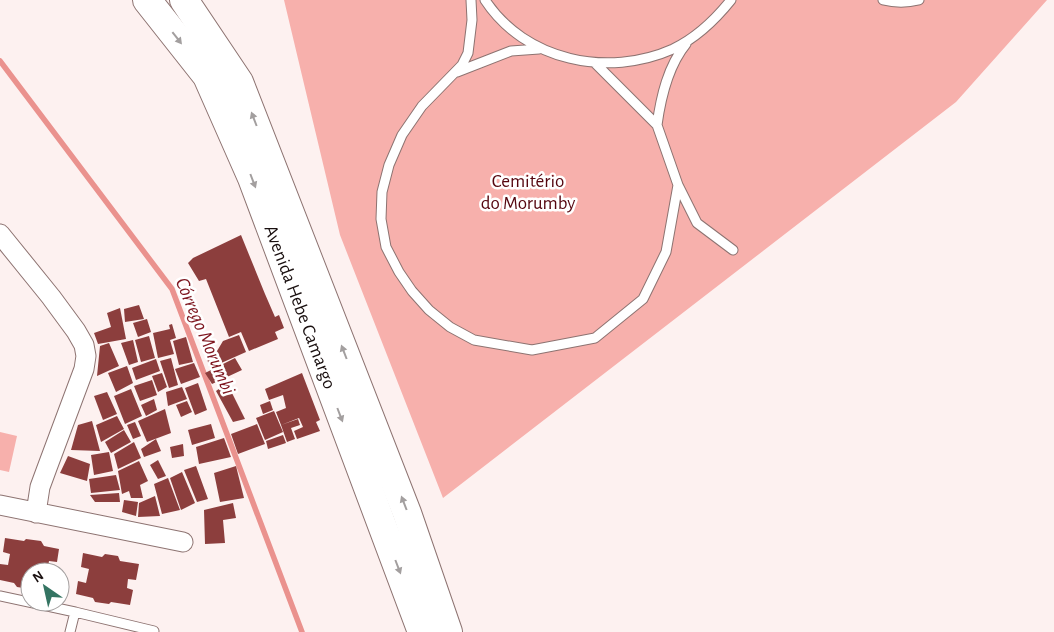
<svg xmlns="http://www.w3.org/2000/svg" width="1054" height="632" viewBox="0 0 1054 632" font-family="'Alegreya Sans',sans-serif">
<rect width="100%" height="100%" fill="#fdf1f0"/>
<path fill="#f7b0ac" d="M284,0H1047L956,102L443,498L340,235Z
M0,432L17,436L9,472L0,470Z"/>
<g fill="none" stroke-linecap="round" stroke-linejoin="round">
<path stroke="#ea928e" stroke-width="5.5" d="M0,61L172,289L302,632"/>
</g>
<path fill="#8c3e3d" d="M241,235L265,294L275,317L279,315L284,328L275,332L278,339L249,351L241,332L229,337L206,279L199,281L188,263L193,258Z
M139,305L144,319L125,322L124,309Z
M120,308L126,339L98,344L94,333L111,327L107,313Z
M147,319L151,332L138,337L133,323Z
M172,324L176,338L170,340L174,354L158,358L153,333L170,329L169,325Z
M239,335L246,352L210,368L207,359L217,351L223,341Z
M149,336L155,358L141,362L135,340Z
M186,337L193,362L179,365L173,341Z
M133,340L138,362L129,365L121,343Z
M109,343L119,366L97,376L100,346Z
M171,358L178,385L169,388L160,361Z
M235,358L242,370L212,384L205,373Z
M156,359L160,371L136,380L132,368Z
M194,363L200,377L181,384L175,369Z
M127,366L133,383L116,392L108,373Z
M162,373L167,387L158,392L152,376Z
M302,373L320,420L316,422L320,431L297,439L294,431L303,427L299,418L281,425L276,412L286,408L283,395L269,400L265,389Z
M152,380L157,395L140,401L134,386Z
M198,383L207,410L195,415L185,388Z
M227,383L245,419L233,422L216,391Z
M182,387L187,399L168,406L166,392Z
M131,389L142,416L125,424L114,396Z
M107,392L117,414L103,420L94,396Z
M154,399L157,410L146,416L141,405Z
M187,401L192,412L181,417L176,405Z
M270,401L273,410L263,414L260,405Z
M165,409L171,433L147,442L138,421Z
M274,411L283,432L265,440L256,418Z
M117,416L124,429L101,442L96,425Z
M298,419L300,425L291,428L295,439L287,442L281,425Z
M92,421L100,451L71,450L78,425Z
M135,422L141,436L133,439L127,425Z
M211,424L215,438L192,445L188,430Z
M257,424L265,444L238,454L231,434Z
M124,430L131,442L111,453L105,442Z
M283,435L286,443L268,449L266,441Z
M224,438L231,457L199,464L196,447Z
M156,439L161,451L144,457L141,449Z
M134,442L141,458L118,469L114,454Z
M183,444L184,456L172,458L170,447Z
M109,452L113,471L94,475L91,455Z
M68,456L90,464L87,481L60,473Z
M158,460L166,476L158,479L150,465Z
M139,461L148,481L140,485L143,498H131L129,491L122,494L118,471Z
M196,466L208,499L197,502L184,470Z
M236,466L244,498L220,502L214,473Z
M182,472L195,503L181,510L170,478Z
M116,475L120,490L91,493L89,479Z
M168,478L180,510L162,514L154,484Z
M119,493L120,502H95L90,495Z
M155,496L160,516L138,517L139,503Z
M124,500L138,502L136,516L122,512Z
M233,503L236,518L223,520L225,543L205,544L204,510Z
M5,538L24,541L26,539L41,541L44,546L59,549L57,562L49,561L47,572H30V589L17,587L14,583L0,580V564L8,565L10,554L3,552Z
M83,553L102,557L105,554L118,556L120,561L139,564L136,580L128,579L127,588L133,590L130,605L111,602L109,604L95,602L93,598L76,594L78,581L86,583L89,569L81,567Z"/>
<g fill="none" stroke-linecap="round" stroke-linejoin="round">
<defs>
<path id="lane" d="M471,0L472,20L468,53L462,65L422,106L402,135L389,165L382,192L381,219L386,247L399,272L412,291L429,310L450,327L474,340L532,350L595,338L643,299L666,252L678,185
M485,0C525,61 608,78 673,49C696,38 715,20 731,0
M883,0C895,3 907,3 919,0
M595,63L657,125L678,185L697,223L733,250
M457,72L511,51L539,49
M657,125C661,96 668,66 686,44
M0,596L75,612
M70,632L75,612L154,631"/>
<path id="street" d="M0,234L51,297L76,331L84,345L86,356L84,369L47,468L40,487L36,513
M0,505L183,542"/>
<g id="primary">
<path id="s1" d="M147,0L207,76L252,178L422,632"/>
<path d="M184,0L239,82L407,513L448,632"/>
</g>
</defs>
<use href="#lane" stroke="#8d7371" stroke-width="11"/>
<use href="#street" stroke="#8d7371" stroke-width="21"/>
<use href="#primary" stroke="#8d7371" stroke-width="30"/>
<use href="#lane" stroke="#fff" stroke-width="9"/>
<use href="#street" stroke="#fff" stroke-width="19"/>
<use href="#primary" stroke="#fff" stroke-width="28"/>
</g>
<defs><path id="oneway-solid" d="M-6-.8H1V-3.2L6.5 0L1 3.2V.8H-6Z" transform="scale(1.25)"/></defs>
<g fill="#a39f9f">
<use href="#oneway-solid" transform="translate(177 38) rotate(52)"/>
<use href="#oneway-solid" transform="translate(254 119) rotate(-111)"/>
<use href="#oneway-solid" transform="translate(253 181) rotate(69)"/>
<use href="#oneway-solid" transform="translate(344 352) rotate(-111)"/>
<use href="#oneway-solid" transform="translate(340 415) rotate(69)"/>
<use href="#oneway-solid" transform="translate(404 503) rotate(-111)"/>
<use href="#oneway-solid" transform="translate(398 567) rotate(69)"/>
</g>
<g text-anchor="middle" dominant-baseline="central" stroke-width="5" stroke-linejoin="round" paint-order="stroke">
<g font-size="19" fill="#55060f" stroke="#fff">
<text x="528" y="181">Cemitério<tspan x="528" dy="22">do Morumby</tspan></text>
</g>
<g font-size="19" fill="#1a1010" stroke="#fff">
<text stroke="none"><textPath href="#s1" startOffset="346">Avenida Hebe Camargo</textPath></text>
</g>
<g font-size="20" font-style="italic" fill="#7e161f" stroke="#fff">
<text transform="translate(205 336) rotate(67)">Córrego Morumbi</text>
</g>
</g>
<g transform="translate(45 587) rotate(326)"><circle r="24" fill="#ffffff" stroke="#a39f9f"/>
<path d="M0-4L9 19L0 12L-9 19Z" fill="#347462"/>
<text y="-8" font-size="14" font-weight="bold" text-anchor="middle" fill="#1a1010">N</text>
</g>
</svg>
